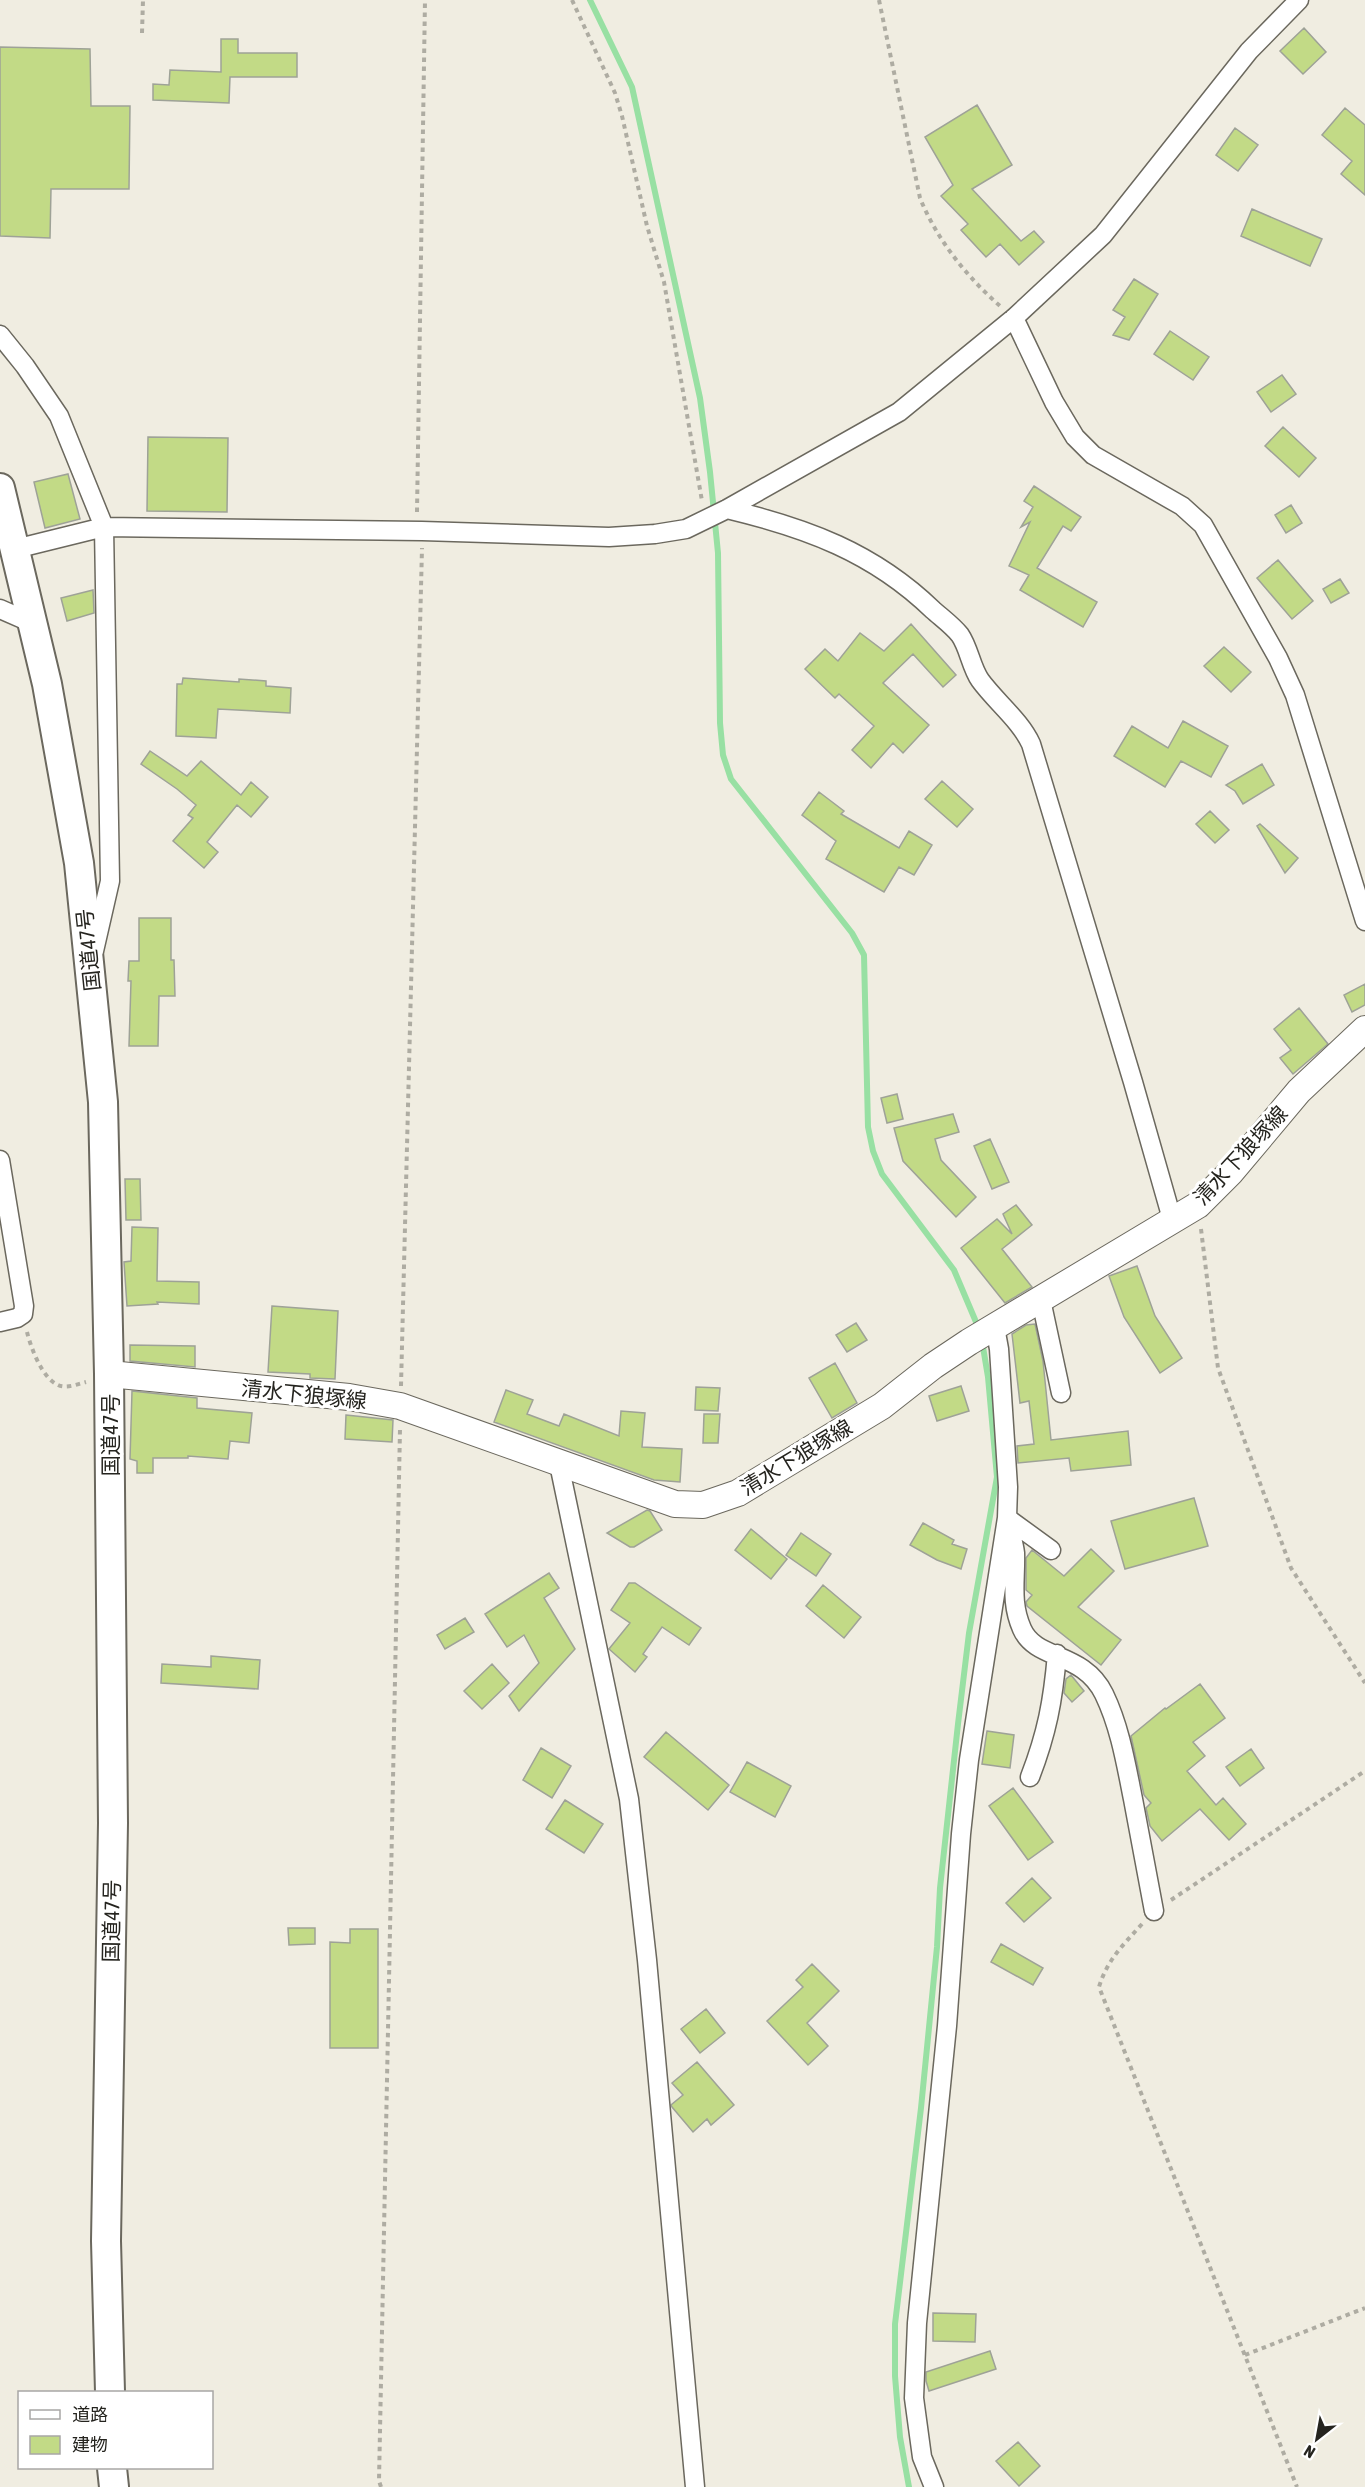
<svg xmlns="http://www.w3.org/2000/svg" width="1365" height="2487" viewBox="0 0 1365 2487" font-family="'Asap Condensed','Noto Sans JP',sans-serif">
<rect width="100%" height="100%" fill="#f0ede1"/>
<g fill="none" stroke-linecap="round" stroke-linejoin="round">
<path stroke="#98e0a3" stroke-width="6" d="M590,0L632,87L700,398L710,472L718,553L720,723L723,755L731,779L852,933L864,955L868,1127L873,1151L882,1174L954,1270L979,1329
M909,2487L900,2437L895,2376V2324L921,2108L937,1947L940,1888L958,1724L969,1633L997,1477L988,1377L982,1341"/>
</g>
<path fill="#c2da86" stroke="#9ea297" stroke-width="1.5" d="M1304,28L1326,52L1303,74L1280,51Z
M221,39H238V53H297V77H230L229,103L153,100V84L169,85L170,70L221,72Z
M0,47L90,49L91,106H130L129,189H51L50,238L0,236Z
M977,105L1012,165L972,189L1021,241L1034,231L1044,242L1019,265L1000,244L986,257L961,230L968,224L941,196L953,185L925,137Z
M1345,108L1365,125V195L1341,174L1352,161L1322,135Z
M1235,128L1258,145L1238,171L1216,155Z
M1252,209L1322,239L1310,266L1241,236Z
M1134,279L1158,294L1129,340L1113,335L1125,317L1113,310Z
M1170,331L1209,357L1193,380L1154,354Z
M1282,375L1296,394L1271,412L1257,392Z
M1283,427L1316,458L1299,477L1265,446Z
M148,437L228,438L227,512L147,511Z
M68,474L80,519L45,528L34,482Z
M1034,486L1081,517L1071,531L1063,526L1037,568L1097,602L1083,627L1020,590L1029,575L1009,566L1030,522L1021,527L1033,507L1024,501Z
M1291,505L1302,523L1286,533L1275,515Z
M1278,560L1313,601L1292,619L1257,578Z
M1340,579L1349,593L1331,603L1323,589Z
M93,590L94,613L67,621L61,598Z
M911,624L956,675L943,687L913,654L883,683L929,725L903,753L893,743L871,768L852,750L874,726L839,694L835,698L805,669L825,649L838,661L860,633L884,651Z
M1224,647L1251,672L1231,692L1204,666Z
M183,678L239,682V679L266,681V686L291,688L290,713L218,709L216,738L176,736L177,684H182Z
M1183,721L1228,746L1211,777L1181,761L1165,787L1114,756L1132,726L1168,748Z
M150,751L187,776L201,761L241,795L251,782L268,797L251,817L237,805L207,842L218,852L204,868L173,841L193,818L188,815L196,805L177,789L141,764Z
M1262,764L1274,785L1243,804L1235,791L1226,785Z
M942,781L973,809L957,827L925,799Z
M819,792L844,811L841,814L899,848L909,831L932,845L914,875L899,867L884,892L826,859L836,841L802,815Z
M1210,811L1229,830L1215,843L1196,824Z
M1260,824L1298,858L1285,873L1257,826Z
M139,918H171V960H174L175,996H159L158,1046H129L131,981H128L129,961H139Z
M1365,984V1005L1352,1012L1344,995Z
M1299,1008L1328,1044L1293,1074L1280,1058L1291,1050L1274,1029Z
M897,1094L903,1119L887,1123L881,1098Z
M953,1114L959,1132L935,1139L941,1160L976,1197L956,1217L903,1161L894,1128Z
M990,1139L1009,1182L992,1189L974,1146Z
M125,1179H140L141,1220H126Z
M1016,1205L1032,1225L1002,1249L1032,1287L1005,1303L961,1248L997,1219L1012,1234L1003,1214Z
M132,1227L158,1228L157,1281L199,1282V1304L157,1302L158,1304L127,1306L124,1262L131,1261Z
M1137,1266L1155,1316L1182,1358L1160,1373L1124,1317L1109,1276Z
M272,1306L338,1311L335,1379L310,1378V1374L268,1372Z
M856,1323L867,1340L847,1352L836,1335Z
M1035,1324L1043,1361L1051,1440L1128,1431L1131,1465L1071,1471L1069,1458L1018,1463L1017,1446L1034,1444L1029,1401L1020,1403L1012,1334L1026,1325Z
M130,1345L195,1346V1367L130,1361Z
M835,1363L857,1403L832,1418L809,1378Z
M961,1386L969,1411L937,1421L929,1396Z
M696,1387L720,1388L718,1411L695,1410Z
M506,1390L533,1400L527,1414L559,1426L564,1414L619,1436L621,1411L645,1413L642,1447L682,1449L680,1482L654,1480L494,1422Z
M132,1391L197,1398V1408L252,1413L249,1443L230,1441L228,1459L188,1456V1458H153V1473H137V1461L130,1459Z
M704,1414H720L718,1443H703Z
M346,1415L393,1420L392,1442L345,1439Z
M1194,1498L1208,1546L1125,1569L1111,1521Z
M647,1510L650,1511L662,1530L634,1547H630L607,1533Z
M923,1523L954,1540L952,1544L967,1549L961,1569L937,1560L910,1545Z
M751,1529L787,1559L771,1579L735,1550Z
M801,1533L831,1554L816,1576L786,1555Z
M1091,1549L1114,1571L1078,1607L1121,1640L1101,1665L1027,1606L1026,1602L1032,1595L1026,1590V1558L1032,1550L1064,1576Z
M549,1573L559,1588L544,1598L575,1649L519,1711L509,1696L539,1663L524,1635L507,1647L485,1614Z
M629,1583H635L701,1628L689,1645L662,1627L643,1654L647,1657L635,1672L609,1649L630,1623L611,1610Z
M823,1585L861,1617L844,1638L806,1606Z
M465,1618L474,1632L445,1649L437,1635Z
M211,1656L260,1660L258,1689L161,1683L162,1664L211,1667Z
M492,1664L509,1683L482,1709L464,1691Z
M1071,1675L1084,1691L1072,1702L1064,1693L1066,1679Z
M1200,1684L1225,1718L1193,1742L1205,1756L1187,1771L1216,1805L1223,1798L1246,1824L1229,1840L1200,1809L1162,1841L1150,1826L1146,1808L1151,1803L1144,1795L1131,1736L1165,1708L1166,1709Z
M987,1731L1014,1735L1010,1768L982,1764Z
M666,1732L729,1785L708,1810L644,1757Z
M541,1748L571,1766L552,1798L523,1780Z
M1251,1749L1264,1768L1240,1786L1226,1767Z
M747,1762L791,1786L775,1817L730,1792Z
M1013,1788L1053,1842L1028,1860L989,1806Z
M565,1800L603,1824L584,1853L546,1829Z
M1032,1878L1051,1898L1024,1922L1006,1903Z
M288,1928H315V1944L289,1945Z
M350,1929H378V2048H330V1942L350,1943Z
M1001,1944L1043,1968L1033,1985L991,1962Z
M812,1964L839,1991L807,2023L828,2046L808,2065L767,2021L803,1987L796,1980Z
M706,2009L725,2033L700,2053L681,2029Z
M697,2062L734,2105L711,2125L707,2119L693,2132L672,2107L671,2105L683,2095L672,2083Z
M933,2313L976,2314L975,2342L933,2341Z
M990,2351L996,2369L929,2391L926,2381V2372Z
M1018,2442L1040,2466L1019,2486L996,2461Z"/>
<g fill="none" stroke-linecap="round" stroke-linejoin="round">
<defs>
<path id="minor" d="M1014,318L1054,402L1075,437L1093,455L1182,506L1203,525L1278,658L1295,695L1365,921
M0,335L25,366L59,416L104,527L110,881L94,951
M727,509C806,528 873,552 933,610C942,618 953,626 960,635C969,648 971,667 980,680C996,702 1020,720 1031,744L1133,1082L1172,1219
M15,549L104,527L422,531L609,537L655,534L686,529L727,509L899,412L1014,318L1103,235L1249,51L1299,0
M0,609L32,623
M0,1160L24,1306L23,1314L17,1318L0,1322
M1041,1300L1061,1393
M559,1464L629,1799L647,1960L695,2487
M1007,1518L1051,1550
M1009,1526C1011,1535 1014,1544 1015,1553C1016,1580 1010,1602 1022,1629C1036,1661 1083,1651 1104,1694C1120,1727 1126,1764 1133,1799C1140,1837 1147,1874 1154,1911
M1030,1777C1047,1733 1053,1701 1057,1654
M934,2487L922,2457L914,2398L917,2323L947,2026L961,1834L969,1760L1007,1518L1008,1487L999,1349L995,1327"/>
<path id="secondary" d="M109,1374L349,1397L400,1406L675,1504L703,1505L738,1493L882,1406L933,1366L969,1342L1198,1205L1231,1172L1299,1091L1365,1029"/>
<path id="trunk" d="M0,488L47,684L79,863L103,1102L109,1374L113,1823L106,2241L110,2392
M112,2468L114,2487"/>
</defs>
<use href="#minor" stroke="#6b685e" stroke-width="21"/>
<use href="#secondary" stroke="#6b685e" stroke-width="28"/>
<use href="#trunk" stroke="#6b685e" stroke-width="32"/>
<path stroke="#aeaca2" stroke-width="4" stroke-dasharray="4.5 4.5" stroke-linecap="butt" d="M572,0L615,93L622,116L647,226L664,282L702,501
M879,0L920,198C937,240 967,277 1000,306
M142,33L143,0
M417,512L425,0
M1201,1229L1218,1368L1291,1568L1365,1683
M27,1332C31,1348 42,1378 58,1385C66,1389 78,1384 86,1382
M401,1386L422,548
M1171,1900L1365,1771
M1142,1924C1124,1944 1107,1960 1099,1987L1297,2487
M1245,2355L1365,2308
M381,2487L379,2481L400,1429"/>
<use href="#minor" stroke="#fff" stroke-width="18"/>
<use href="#secondary" stroke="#fff" stroke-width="26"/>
<use href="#trunk" stroke="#fff" stroke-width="28"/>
</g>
<g text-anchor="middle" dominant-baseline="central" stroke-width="6" stroke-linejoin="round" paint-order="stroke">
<g font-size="21" fill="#25241f" stroke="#fff">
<text transform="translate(88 950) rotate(-96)">国道47号</text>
<text transform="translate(1240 1155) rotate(-47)">清水下狼塚線</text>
<text transform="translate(304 1394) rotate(6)">清水下狼塚線</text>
<text transform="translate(110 1435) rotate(-90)">国道47号</text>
<text transform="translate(796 1457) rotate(-31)">清水下狼塚線</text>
<text transform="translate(111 1921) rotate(-89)">国道47号</text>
</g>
</g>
<rect x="18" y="2391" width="195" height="78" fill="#ffffff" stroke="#a8a7a5" stroke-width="1.5"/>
<rect x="30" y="2410" width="30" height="9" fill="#ffffff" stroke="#a8a7a5" stroke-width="1.5"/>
<text x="72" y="2421" font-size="18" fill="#25241f">道路</text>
<rect x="30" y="2436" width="30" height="18" fill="#c2da86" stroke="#a8a7a5" stroke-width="1.5"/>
<text x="72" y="2451" font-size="18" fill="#25241f">建物</text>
<g transform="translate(1317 2439) rotate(211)" stroke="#ffffff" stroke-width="4.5" paint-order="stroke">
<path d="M0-4.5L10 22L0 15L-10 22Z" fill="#25241f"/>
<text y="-9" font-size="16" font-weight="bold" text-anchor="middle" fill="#25241f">N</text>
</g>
</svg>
